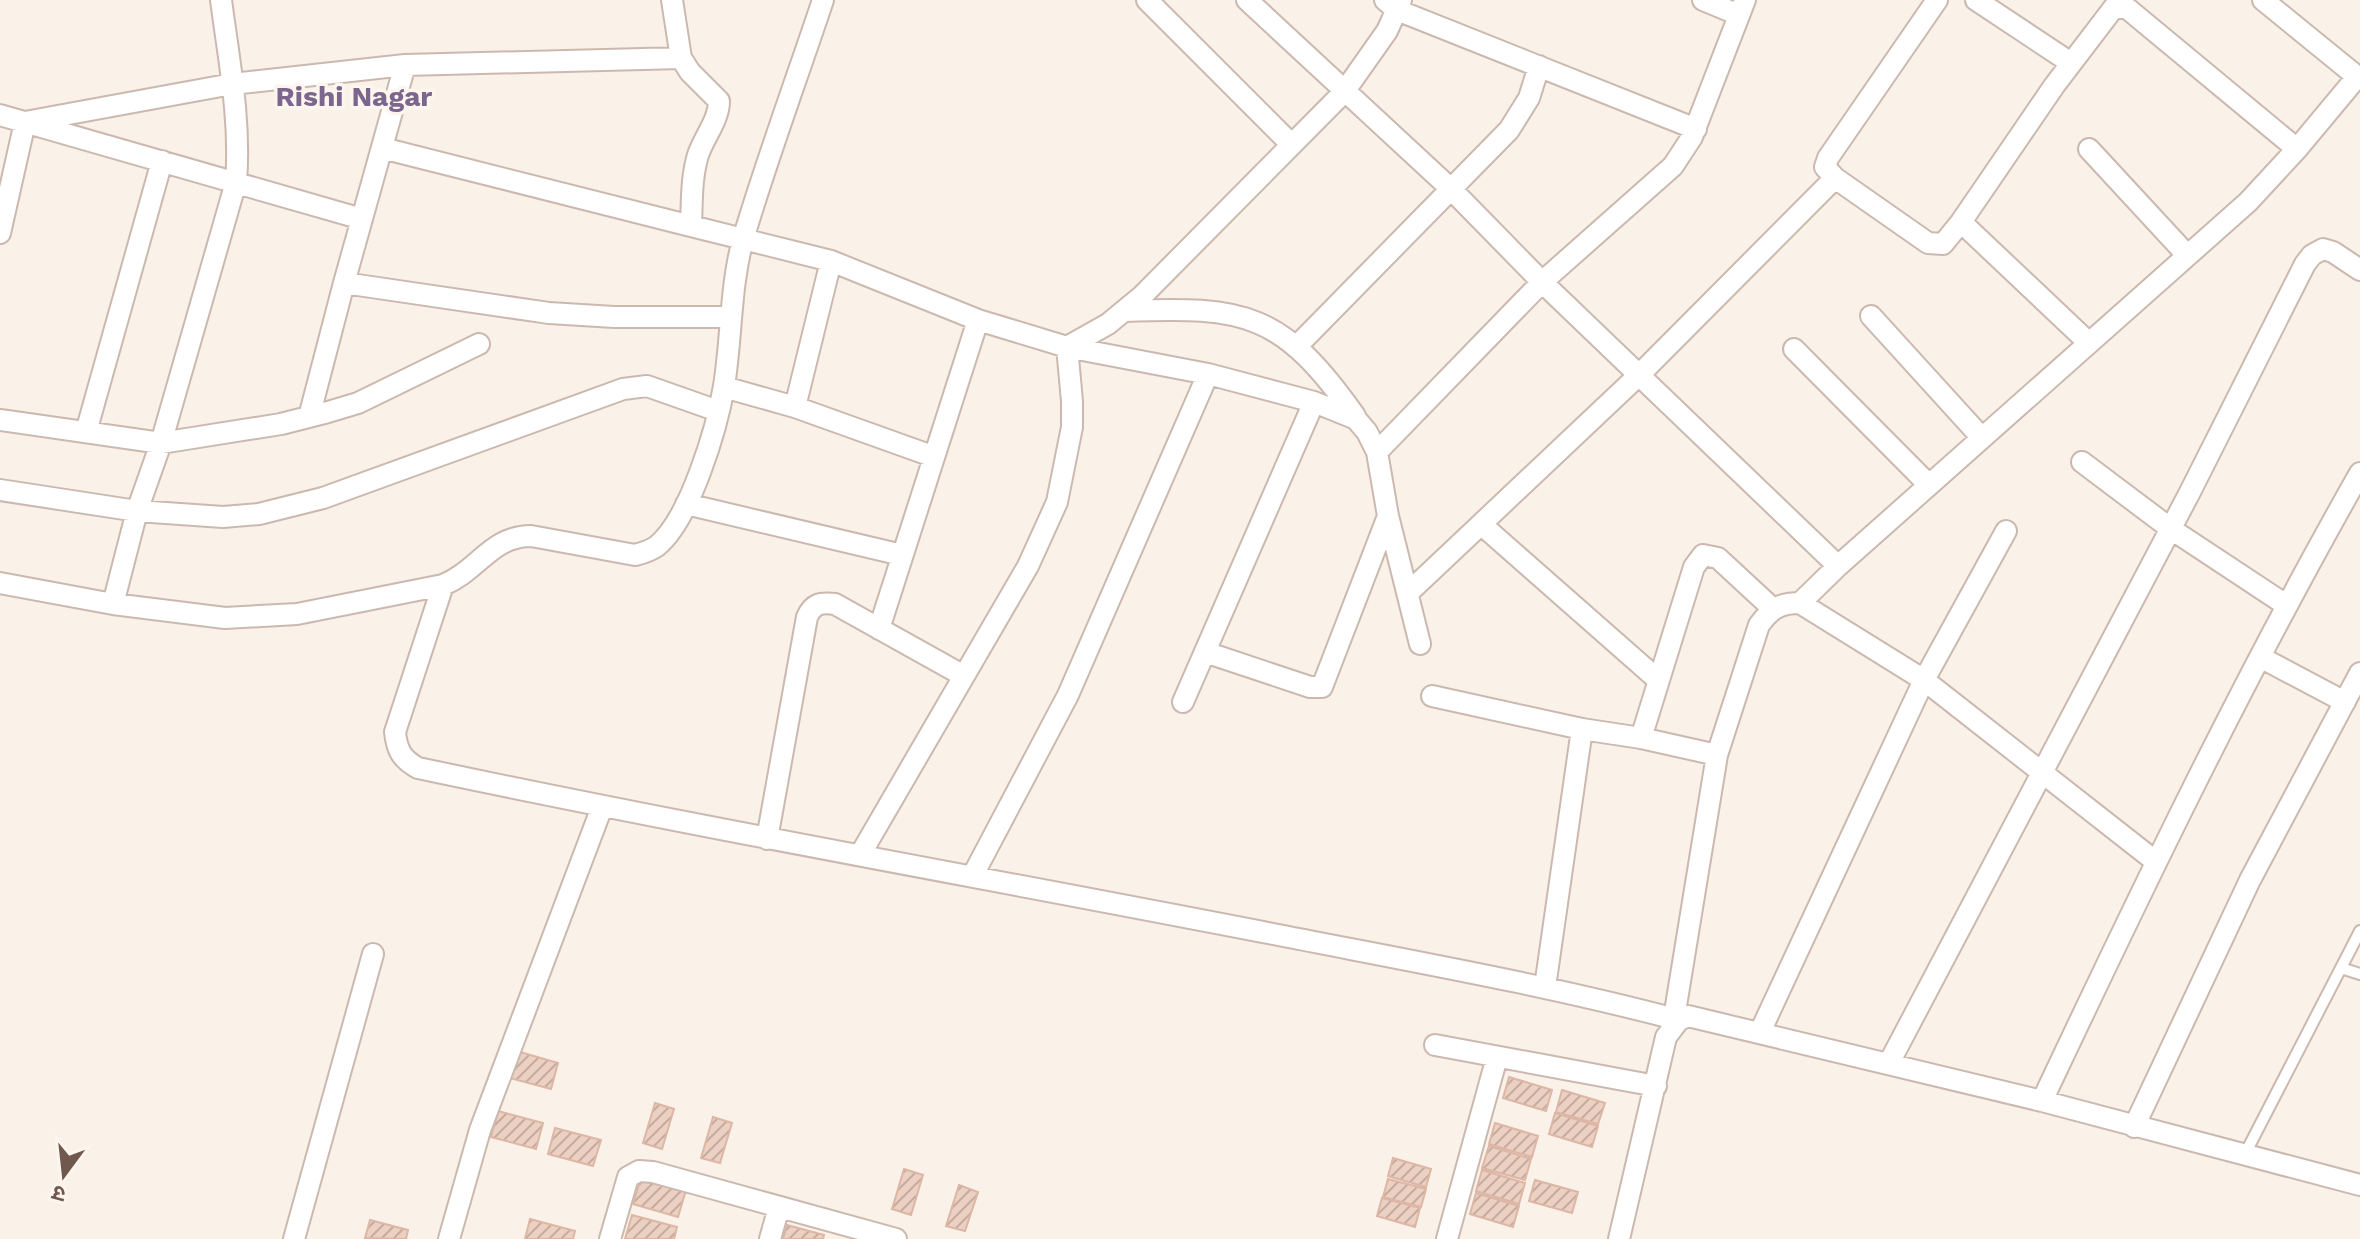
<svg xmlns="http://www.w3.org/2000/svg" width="2360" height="1239" viewBox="0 0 2360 1239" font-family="'Work Sans','Noto Sans Devanagari',sans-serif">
<defs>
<pattern id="building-hatch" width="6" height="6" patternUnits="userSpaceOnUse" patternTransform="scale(2)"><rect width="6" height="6" fill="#ecd0c2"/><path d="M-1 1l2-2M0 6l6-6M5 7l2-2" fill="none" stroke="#c4aca0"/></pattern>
</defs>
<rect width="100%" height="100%" fill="#faf1e8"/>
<path fill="url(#building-hatch)" stroke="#ddb6a5" stroke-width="2" d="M513,1050L558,1063L551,1089L506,1077Z
M1509,1077L1552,1090L1546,1111L1503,1098Z
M1562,1090L1605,1103L1598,1124L1556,1112Z
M655,1103L674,1109L662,1149L643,1143Z
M498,1111L543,1123L536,1149L491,1137Z
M1555,1113L1598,1126L1592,1147L1549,1134Z
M713,1117L732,1123L720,1163L701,1158Z
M1495,1123L1538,1136L1532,1157L1489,1144Z
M555,1128L601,1140L593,1166L548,1154Z
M1489,1146L1531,1159L1525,1180L1482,1168Z
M1393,1158L1431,1169L1426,1187L1388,1176Z
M904,1169L923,1175L911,1215L892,1209Z
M1482,1170L1525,1183L1519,1204L1476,1191Z
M641,1178L686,1190L678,1217L633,1204Z
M1388,1179L1426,1189L1421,1207L1383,1197Z
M1535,1180L1578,1192L1572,1213L1529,1201Z
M959,1185L978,1192L965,1231L946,1226Z
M1476,1193L1519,1206L1513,1227L1470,1214Z
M1382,1198L1420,1208L1415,1227L1377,1216Z
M632,1215L677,1227L674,1239H625Z
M530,1219L575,1231L573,1239H525Z
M370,1220L408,1230L406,1239L365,1238Z
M787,1225L824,1235L823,1239H783Z"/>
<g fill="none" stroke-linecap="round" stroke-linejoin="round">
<defs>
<path id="lane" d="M2341,968L2360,974
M2245,1154L2360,931"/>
<path id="street" d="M672,0L681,58L690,72L719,101C719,120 704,137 698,155C691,178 692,203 691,226L831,261L978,320L1067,347L1108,324L1142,296L1344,92L1387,31L1401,0
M1147,0L1291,144
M1247,0L1451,189L1542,282L1838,566
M1385,0L1397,10L1696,129
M1703,0L1739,15
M1976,0L2071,63
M2263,0L2360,79
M0,115L362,219
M382,148L691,226
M2089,149L2187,255
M1835,178L1825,167L1828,158L1937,0
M1961,222L2089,343
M0,233L25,122L232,84L405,65L681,58
M344,283L549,313L614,317H731
M1125,311C1246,306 1282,313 1355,416
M1871,316L1982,438
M1297,346L1509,130L1529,98L1539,66
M1794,349L1929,485
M724,387L795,407L932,456
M795,407L831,261
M309,417L344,283L405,65
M0,420L161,443L281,424L328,412L358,403L479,344
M86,432L162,161
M1377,452L1542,282L1673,166L1692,137L1745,0
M2082,462L2171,529L2286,605
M0,490L137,511L223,517L259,514L323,498L623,389L647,386L718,411
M686,504L902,555
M1482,525L1657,679
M0,583L113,604L225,618L297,614L443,585C478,571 491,536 531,536L635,555C643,553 650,551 657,546C690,519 717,428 724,386C732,336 730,284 744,236C768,156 797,78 823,0
M443,585L395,732C397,751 402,759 418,768C701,828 985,878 1268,933C1405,960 1543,984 1679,1020
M1408,593L1640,374L1835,178L1928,243L1943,244L1961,222L2054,86L2115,6L2128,9L2297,149
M1800,603L1838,566L2248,202L2297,149L2357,77
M113,604L137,511L161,443L236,182C241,121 229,61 221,0
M879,629L978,320
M1205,652L1310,687H1322L1388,516
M2260,657L2345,702
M1432,696L1582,729L1641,738L1717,755
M1183,702L1314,402
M1641,738L1694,567L1703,555L1718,558L1772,608
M767,839L807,617C813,604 820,602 835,604L964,676
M860,855L1028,566L1057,502L1072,427V401L1067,347L1208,374L1314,402L1356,419L1367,432L1377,452L1388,516L1420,644
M973,875L1068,695L1208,374
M1545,987L1582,729
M1674,1018L1717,755L1759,625C1771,609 1779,603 1800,603L1924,680L2155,861
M1760,1032L1924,680L2006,531
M1435,1045L1656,1086
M1889,1063L2190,492L2305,264L2312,255L2323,249L2333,252L2360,270
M2042,1101C2142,889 2244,677 2360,473
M2134,1127L2250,880L2360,673
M294,1239L373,954
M449,1239L480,1130L602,807
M610,1239L628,1177L639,1171L653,1172L896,1239
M770,1239L779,1207
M1447,1239L1497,1057
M1619,1239L1666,1037L1679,1020L1688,1016L2042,1101L2360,1185"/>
</defs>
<use href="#lane" stroke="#cbb9af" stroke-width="14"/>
<use href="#street" stroke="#cbb9af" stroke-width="24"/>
<use href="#lane" stroke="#fff" stroke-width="10"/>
<use href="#street" stroke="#fff" stroke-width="20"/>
</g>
<g text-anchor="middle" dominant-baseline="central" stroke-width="7" stroke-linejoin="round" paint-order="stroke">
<g font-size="28" font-weight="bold" fill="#7d668d" stroke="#fdf6ee">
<text x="354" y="96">Rishi Nagar</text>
</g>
</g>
<g transform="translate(64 1175) rotate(195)" stroke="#fdf6ee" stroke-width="6" paint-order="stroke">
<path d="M0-6L14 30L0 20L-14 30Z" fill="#71584f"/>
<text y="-12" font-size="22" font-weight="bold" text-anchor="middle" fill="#71584f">उ</text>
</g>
</svg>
